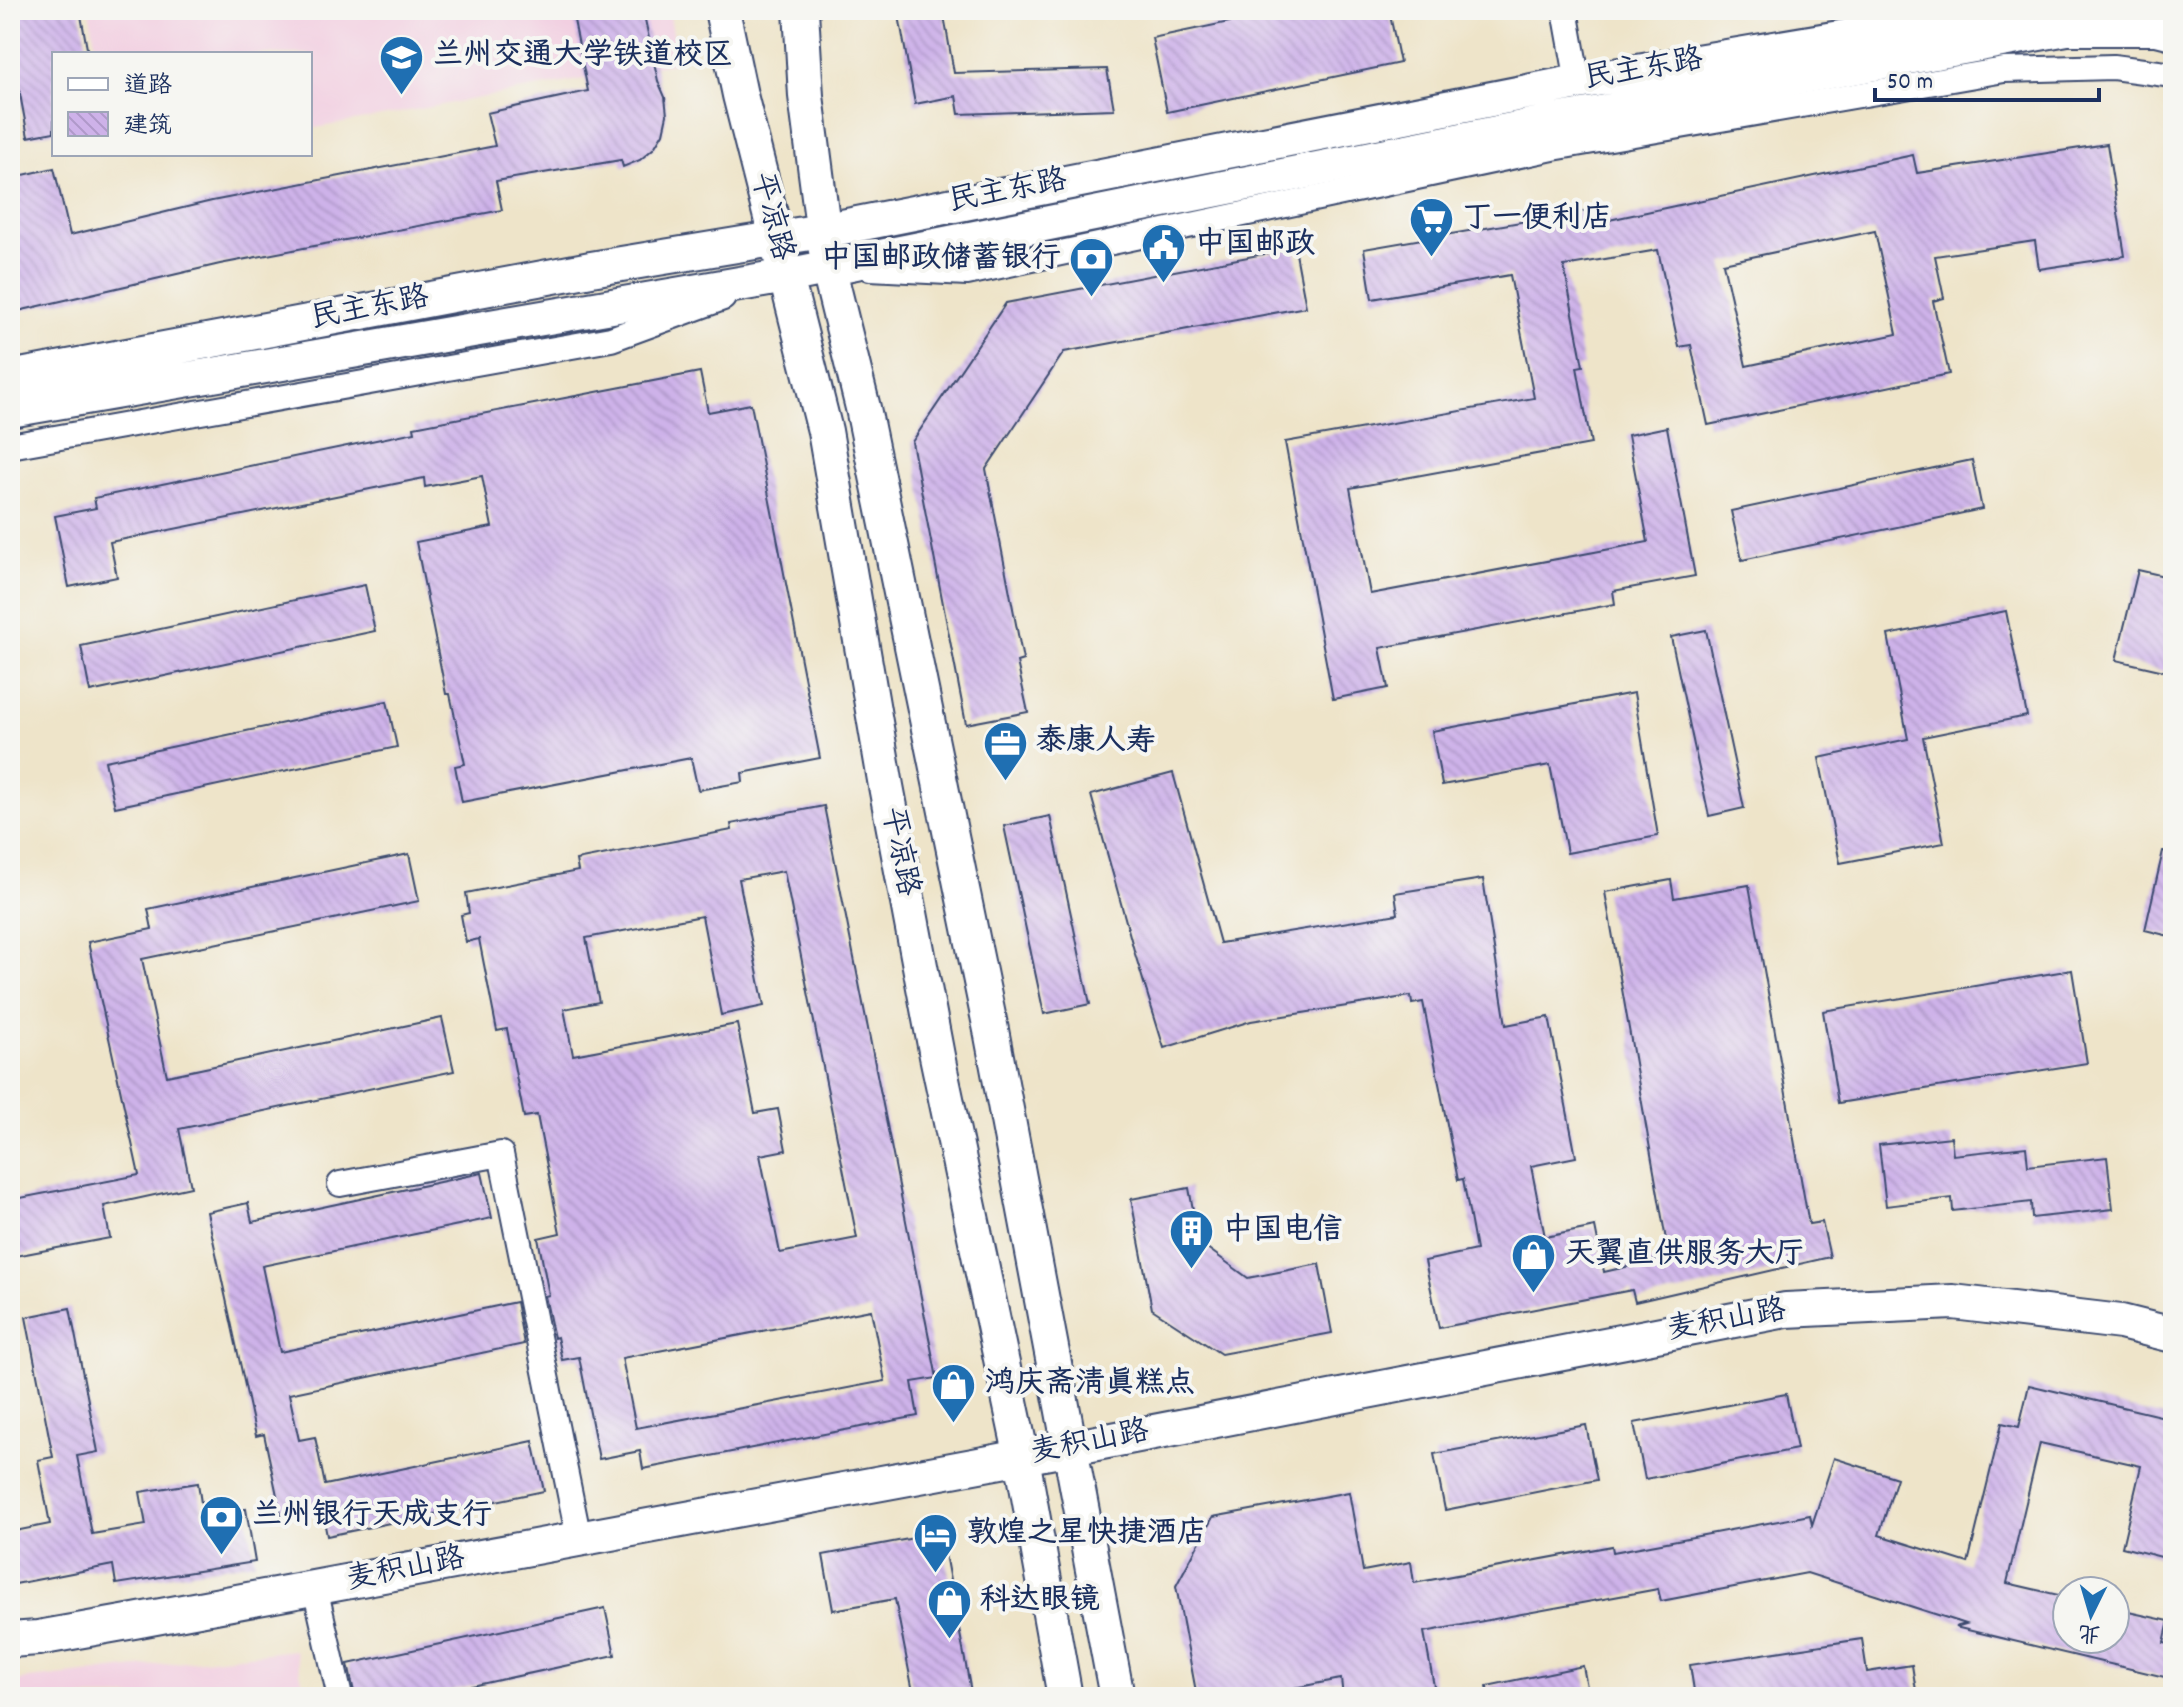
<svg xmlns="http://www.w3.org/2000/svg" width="2183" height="1707" viewBox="0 0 2183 1707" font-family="Dekko,'LXGW WenKai TC',sans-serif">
<defs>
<pattern id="building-back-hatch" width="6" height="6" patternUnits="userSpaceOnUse" patternTransform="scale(2)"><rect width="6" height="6" fill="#ceb2e9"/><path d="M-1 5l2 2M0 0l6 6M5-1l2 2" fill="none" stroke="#b099ca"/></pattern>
</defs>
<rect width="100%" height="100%" fill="#f6f6f2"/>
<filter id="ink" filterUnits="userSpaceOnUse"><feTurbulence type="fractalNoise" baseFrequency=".0125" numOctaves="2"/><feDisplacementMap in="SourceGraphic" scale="16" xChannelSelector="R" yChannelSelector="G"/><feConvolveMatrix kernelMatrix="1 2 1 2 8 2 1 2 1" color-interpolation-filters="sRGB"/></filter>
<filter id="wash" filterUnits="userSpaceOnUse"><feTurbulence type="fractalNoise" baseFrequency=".006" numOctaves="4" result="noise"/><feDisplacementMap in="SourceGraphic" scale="32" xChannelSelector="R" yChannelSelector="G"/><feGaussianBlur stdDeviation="1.8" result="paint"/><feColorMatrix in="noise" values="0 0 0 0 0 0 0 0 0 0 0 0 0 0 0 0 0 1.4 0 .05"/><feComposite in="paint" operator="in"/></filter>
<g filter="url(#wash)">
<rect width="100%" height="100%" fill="#eee4c9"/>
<path fill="#f2cfe1" d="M89,10H669L678,62L310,129V54H97Z
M295,1650L306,1697H10V1681Z"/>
<g id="blocks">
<path fill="url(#building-back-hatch)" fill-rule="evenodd" d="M10,10H80L88,54H54V132L28,137L10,40Z
M572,10H643L658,81L665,97L667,115L663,133L654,148L640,160L623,167L621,160L496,181L502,210L220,264L18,311L10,279V178L54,168L70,235L212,201L495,146L487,113L588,91Z
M898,10H943L954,73L1107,69L1114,109L959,114L956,96L915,104Z
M1287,10H1389L1400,63L1167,112L1152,38Z
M2107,144L2125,256L2039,269L2035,241L1935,256L1944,298L1933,301L1949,374L1708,425L1691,345L1679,347L1658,250L1564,266L1583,366L1577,367L1591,444L1350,488L1370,594L1648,542L1628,435L1667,427L1695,576L1613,591L1615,604L1380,648L1388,688L1333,699L1285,442L1534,398L1510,275L1372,299L1364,249L1607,207L1609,220L1913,155L1917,173ZM1875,231L1897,334L1746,366L1723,263Z
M1295,248L1306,307L1064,352L986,469L1023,660L1017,662L1028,712L966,724L912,442L1006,303Z
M700,372L708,412L751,404L820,758L742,773L743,782L698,790L691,758L462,802L455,766L465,764L450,694H446L416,542L492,527L482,476L425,487L424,478L110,542L117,577L69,587L55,516L96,508L94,498L415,432L414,427Z
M1972,460L1982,509L1742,560L1731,511Z
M2138,570L2173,578V673L2116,660Z
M365,585L375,631L90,692L81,646Z
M2006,611L2027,716L1923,737L1944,843L1840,863L1819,758L1908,739L1888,635Z
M1706,630L1744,808L1709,816L1671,637Z
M1634,693L1658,836L1567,853L1550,765L1442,785L1432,731Z
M387,701L397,747L115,807L105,761Z
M1173,773L1220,943L1398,914L1395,893L1483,879L1506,1025L1549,1017L1576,1157L1531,1166L1545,1237L1595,1227L1604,1272L1669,1257L1605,892L1671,880L1674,898L1749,885L1809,1224L1822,1222L1830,1257L1635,1302L1632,1290L1439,1328L1425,1261L1476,1250L1463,1179L1458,1180L1423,1002L1412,1004L1411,996L1251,1021L1164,1048L1135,954L1091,795Z
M824,806L937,1378L912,1382L918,1416L643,1469L640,1451L599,1459L579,1357L562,1360L557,1337L554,1338L545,1296L549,1295L538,1238L560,1233L537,1115L524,1117L507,1029L497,1031L479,939L466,942L461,915L469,913L466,893L578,871L576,860L732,830L731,824ZM784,871L857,1238L780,1253L760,1155L786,1150L778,1109L755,1113L737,1024L573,1055L564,1009L599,1002L586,938L702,916L721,1015L764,1006L739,879ZM871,1310L885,1381L636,1428L622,1358Z
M1050,816L1090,1004L1044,1014L1004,826Z
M2163,851L2173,852V937L2145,930Z
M409,854L419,901L142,959L167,1076L442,1018L454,1071L179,1129L191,1187L104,1206L110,1238L10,1257V1200L139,1175L88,942L152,929L148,909Z
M2072,970L2087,1063L1838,1103L1823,1011Z
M1951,1137L1953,1155L2026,1147L2028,1166L2107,1157L2113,1209L2032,1218L2031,1202L1953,1211L1952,1198L1886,1206L1879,1145Z
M482,1173L492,1218L262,1266L280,1352L516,1302L524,1344L289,1394L299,1440L315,1437L325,1485L533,1441L544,1491L327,1536L322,1510L282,1519L264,1434L256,1436L207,1212L248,1203L252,1222Z
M1189,1188L1199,1242L1248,1278L1319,1264L1332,1333L1221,1354L1152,1309L1131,1199Z
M70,1308L98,1452L77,1456L92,1534L146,1525L140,1492L198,1483L203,1516L246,1509L255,1562L116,1584L113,1565L10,1585V1532L50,1524L38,1460L53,1457L26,1317Z
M2029,1385L2173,1419V1560L2122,1547L2141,1466L2040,1443L2007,1583L2067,1597V1639H2115V1609L2169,1621L2164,1643L2173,1645V1679L1955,1627L1966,1624L1807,1573L1661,1601L1658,1589L1424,1632L1436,1697H1343L1341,1679L1278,1691L1280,1697H1197L1176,1586L1213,1517L1349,1492L1363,1571L1411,1562L1414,1583L1612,1546L1613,1552L1810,1515L1812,1525L1834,1458L1897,1478L1879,1535L1968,1563L2002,1423L2019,1427Z
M1786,1394L1797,1449L1645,1479L1634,1423Z
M1586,1425L1597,1480L1445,1510L1434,1454Z
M941,1533L972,1697H914L895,1599L833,1610L823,1555Z
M605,1608L615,1655L421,1697H355L348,1664Z
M1862,1639L1867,1672L1912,1665L1917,1697H1695L1690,1665Z
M1583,1666L1589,1697H1488L1487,1686Z"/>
</g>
</g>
<g filter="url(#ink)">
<use href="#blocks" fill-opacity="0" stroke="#3b4a6e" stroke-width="2"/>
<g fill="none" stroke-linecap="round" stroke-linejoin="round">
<defs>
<path id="street" d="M1565,10L1578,82
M870,268L967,273L1553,148L2004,70L2113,67L2173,75
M10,446L611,339L723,298
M340,1184L501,1154L579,1539
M315,1588L340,1697"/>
<path id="secondary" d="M722,10L740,95L825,431L886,786L937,1056L1022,1458L1065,1697
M801,10L806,96L828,266L863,408L991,1030L1117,1697
M10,378L591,269L822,231L1578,82L2006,10
M10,410L786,276L1551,122L2067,28H2157L2173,32
M10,1640L38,1638L134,1621L1071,1448L1786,1310L1953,1302L2121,1322L2173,1335"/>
</defs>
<use href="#street" stroke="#3b4a6e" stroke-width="28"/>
<use href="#secondary" stroke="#3b4a6e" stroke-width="38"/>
<use href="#street" stroke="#fff" stroke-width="24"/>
<use href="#secondary" stroke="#fff" stroke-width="34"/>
</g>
</g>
<defs>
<symbol id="university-pin" viewBox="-11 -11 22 30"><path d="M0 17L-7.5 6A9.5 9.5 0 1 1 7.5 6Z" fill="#1f6fb2" stroke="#f6f6f2"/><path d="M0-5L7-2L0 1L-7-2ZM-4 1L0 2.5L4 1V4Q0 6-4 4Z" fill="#fff"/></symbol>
<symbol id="supermarket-pin" viewBox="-11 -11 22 30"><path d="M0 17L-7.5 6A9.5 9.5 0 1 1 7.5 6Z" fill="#1f6fb2" stroke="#f6f6f2"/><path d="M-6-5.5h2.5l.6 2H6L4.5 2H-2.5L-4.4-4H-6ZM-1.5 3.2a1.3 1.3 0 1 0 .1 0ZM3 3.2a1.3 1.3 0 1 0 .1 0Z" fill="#fff"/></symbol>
<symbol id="civic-pin" viewBox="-11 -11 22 30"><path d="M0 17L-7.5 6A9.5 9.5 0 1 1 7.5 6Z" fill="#1f6fb2" stroke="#f6f6f2"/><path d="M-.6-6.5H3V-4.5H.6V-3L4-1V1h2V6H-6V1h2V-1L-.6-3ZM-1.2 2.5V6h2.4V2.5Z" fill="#fff"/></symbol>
<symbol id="bank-pin" viewBox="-11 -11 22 30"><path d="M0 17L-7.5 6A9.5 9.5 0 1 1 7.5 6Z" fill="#1f6fb2" stroke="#f6f6f2"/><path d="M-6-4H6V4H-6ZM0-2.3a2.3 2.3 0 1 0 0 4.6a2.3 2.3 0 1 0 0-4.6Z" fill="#fff"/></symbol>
<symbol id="office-pin" viewBox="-11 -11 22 30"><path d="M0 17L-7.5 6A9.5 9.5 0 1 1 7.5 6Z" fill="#1f6fb2" stroke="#f6f6f2"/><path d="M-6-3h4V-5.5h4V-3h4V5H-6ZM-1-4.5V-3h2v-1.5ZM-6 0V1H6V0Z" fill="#fff"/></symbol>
<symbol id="building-pin" viewBox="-11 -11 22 30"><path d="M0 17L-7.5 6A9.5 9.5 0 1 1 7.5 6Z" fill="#1f6fb2" stroke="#f6f6f2"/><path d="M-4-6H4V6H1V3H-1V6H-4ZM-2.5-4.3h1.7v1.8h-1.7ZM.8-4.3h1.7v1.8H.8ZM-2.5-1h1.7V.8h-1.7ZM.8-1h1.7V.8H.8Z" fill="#fff"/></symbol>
<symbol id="shop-pin" viewBox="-11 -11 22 30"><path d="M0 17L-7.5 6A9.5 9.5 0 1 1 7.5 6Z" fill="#1f6fb2" stroke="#f6f6f2"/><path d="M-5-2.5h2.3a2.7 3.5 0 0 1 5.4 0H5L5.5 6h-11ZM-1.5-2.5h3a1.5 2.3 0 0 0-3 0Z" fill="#fff"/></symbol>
<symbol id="hotel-pin" viewBox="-11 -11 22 30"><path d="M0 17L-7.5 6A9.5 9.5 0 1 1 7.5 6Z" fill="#1f6fb2" stroke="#f6f6f2"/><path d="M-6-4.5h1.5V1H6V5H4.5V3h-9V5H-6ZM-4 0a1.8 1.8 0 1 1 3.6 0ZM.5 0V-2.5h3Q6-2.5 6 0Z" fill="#fff"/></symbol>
</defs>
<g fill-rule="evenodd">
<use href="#university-pin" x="376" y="32" width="51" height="69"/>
<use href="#supermarket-pin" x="1406" y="194" width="51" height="69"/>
<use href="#civic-pin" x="1138" y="220" width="51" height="69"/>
<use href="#bank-pin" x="1066" y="234" width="51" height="69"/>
<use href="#office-pin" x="980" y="718" width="51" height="69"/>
<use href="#building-pin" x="1166" y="1206" width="51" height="69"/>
<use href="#shop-pin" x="1508" y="1230" width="51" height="69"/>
<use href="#shop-pin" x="928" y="1360" width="51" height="69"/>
<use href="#bank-pin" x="196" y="1492" width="51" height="69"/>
<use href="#hotel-pin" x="910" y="1510" width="51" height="69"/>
<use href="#shop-pin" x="924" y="1576" width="51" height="69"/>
</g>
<g text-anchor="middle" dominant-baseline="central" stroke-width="8" stroke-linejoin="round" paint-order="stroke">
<g font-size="30" font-weight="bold" fill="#1b2f5e" stroke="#f6f6f2" text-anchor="start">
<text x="433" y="57">兰州交通大学铁道校区</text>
<text x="1462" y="220">丁一便利店</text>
<text x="1195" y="246">中国邮政</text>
<text x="1061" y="260" text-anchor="end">中国邮政储蓄银行</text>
<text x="1036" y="743">泰康人寿</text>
<text x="1223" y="1232">中国电信</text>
<text x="1565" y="1256">天翼直供服务大厅</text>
<text x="985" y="1385">鸿庆斋清真糕点</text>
<text x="252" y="1517">兰州银行天成支行</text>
<text x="967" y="1535">敦煌之星快捷酒店</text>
<text x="980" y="1602">科达眼镜</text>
</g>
<g font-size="30" fill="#1b2f5e" stroke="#f6f6f2">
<text transform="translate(1644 71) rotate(-10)">民主东路</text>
<text transform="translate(1008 193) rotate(-11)">民主东路</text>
<text transform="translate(770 217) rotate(75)">平凉路</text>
<text transform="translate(370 310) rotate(-11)">民主东路</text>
<text transform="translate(898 852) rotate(79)">平凉路</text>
<text transform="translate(1727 1322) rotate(-10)">麦积山路</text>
<text transform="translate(1090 1444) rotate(-11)">麦积山路</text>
<text transform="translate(406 1571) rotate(-11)">麦积山路</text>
</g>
</g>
<rect width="2183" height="1707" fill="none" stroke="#f6f6f2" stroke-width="40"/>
<rect x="52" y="52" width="260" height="104" fill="#f6f6f2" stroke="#9ea6b7" stroke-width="2"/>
<rect x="68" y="78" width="40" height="12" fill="#ffffff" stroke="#9ea6b7" stroke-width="2"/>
<text x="124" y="92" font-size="24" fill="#1b2f5e">道路</text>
<rect x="68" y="112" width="40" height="24" fill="url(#building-back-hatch)" stroke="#9ea6b7" stroke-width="2"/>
<text x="124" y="132" font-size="24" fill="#1b2f5e">建筑</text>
<g transform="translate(2091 1615) rotate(185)"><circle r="38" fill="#f6f6f2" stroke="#9ea6b7" stroke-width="2"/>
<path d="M0-6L14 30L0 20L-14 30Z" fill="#1f6fb2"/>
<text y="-12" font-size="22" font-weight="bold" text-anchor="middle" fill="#1b2f5e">北</text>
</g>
<path d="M1875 88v12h224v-12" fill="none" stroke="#1b2f5e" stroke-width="4"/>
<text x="1887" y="88" font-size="24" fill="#1b2f5e" stroke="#f6f6f2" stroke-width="6" paint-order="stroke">50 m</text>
</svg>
